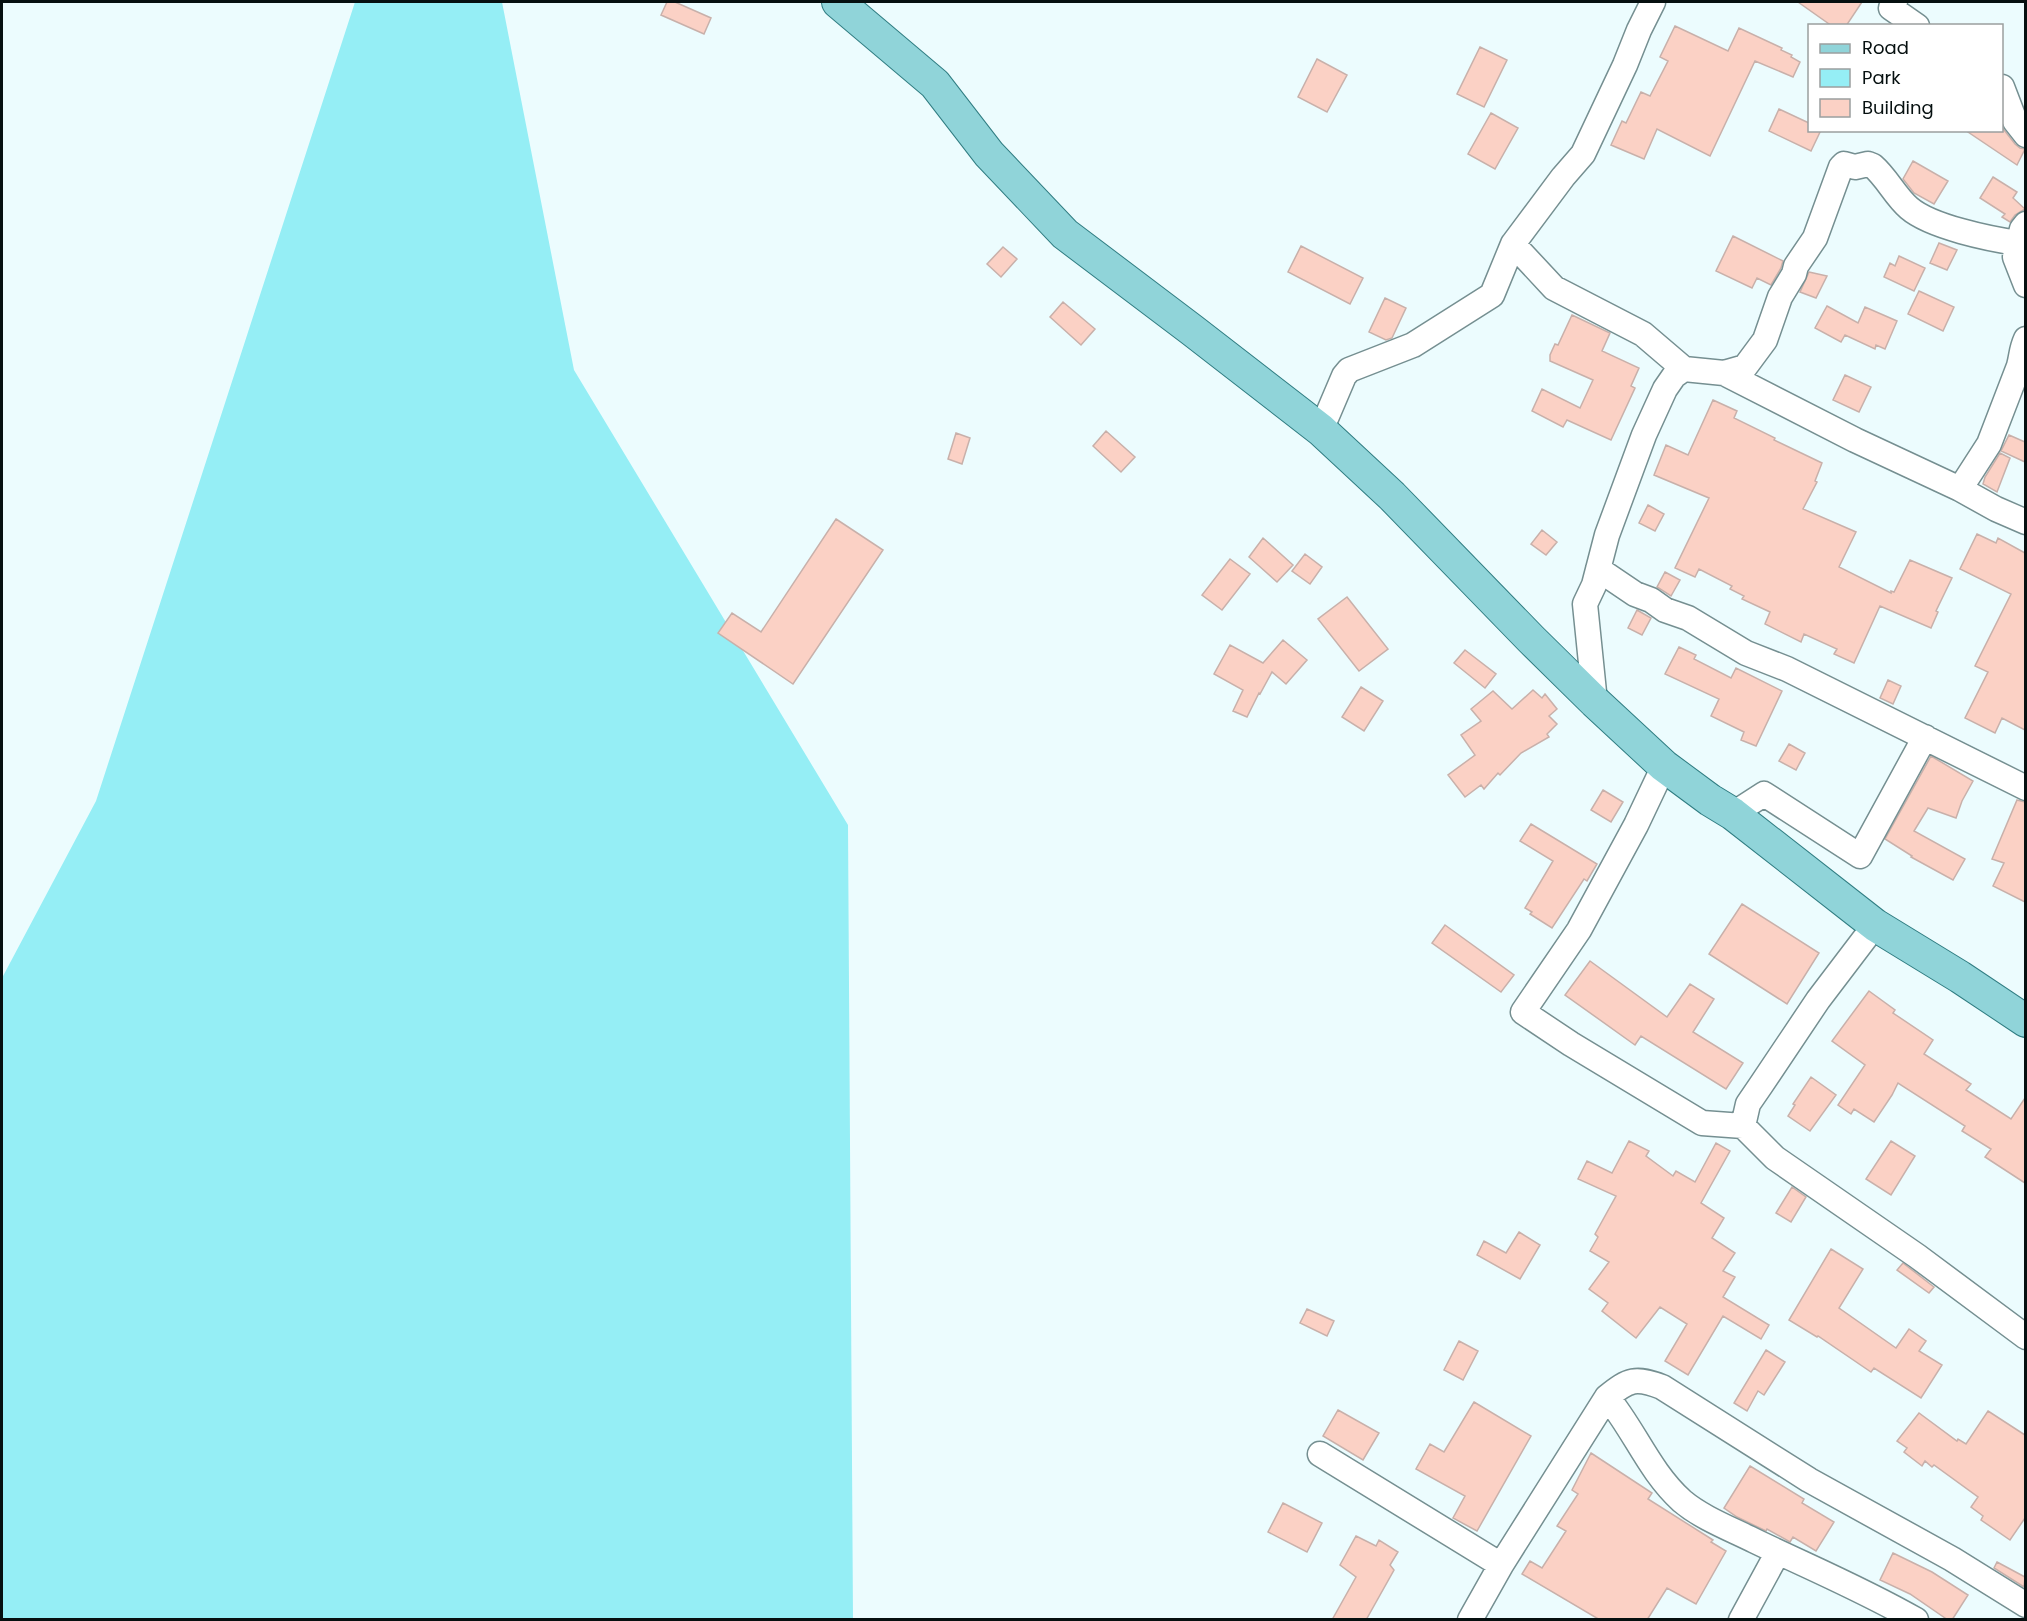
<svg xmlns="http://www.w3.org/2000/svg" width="2027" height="1621" viewBox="0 0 2027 1621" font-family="Poppins,sans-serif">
<rect width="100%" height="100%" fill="#ecfcfe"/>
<path fill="#95eef5" d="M355,2H502L574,370L848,825L853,1619L2,1620V978L96,801Z"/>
<path fill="#fbd1c5" stroke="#c8b0aa" stroke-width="1.5" d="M667,2H675L711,18L704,34L661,15Z
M1798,2H1862L1846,26H1832Z
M1675,26L1728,51L1739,28L1782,48L1781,50L1792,55L1791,57L1800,62L1793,77L1755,61L1710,156L1657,129L1644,159L1611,145L1622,121L1626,123L1641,92L1650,96L1668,61L1660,57Z
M1480,47L1507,60L1484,107L1457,94Z
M1317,59L1347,75L1327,112L1298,97Z
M1779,109L1809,123V130H1821L1811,151L1769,131Z
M1491,113L1518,128L1495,169L1468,154Z
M2001,126L2015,144L2020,148L2025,149L2017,165L1965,130H2001Z
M1913,161L1948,181L1934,204L1914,193L1903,179Z
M1993,177L2017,192L2013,198L2025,209L2015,215L2010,222L2002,217L2005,214L1980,198Z
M1733,236L1783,261L1781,268L1771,285L1757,278L1752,288L1716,271Z
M1939,243L1957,250L1947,270L1930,263Z
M1301,246L1363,278L1350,304L1288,272Z
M1003,247L1017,259L1001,277L987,264Z
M1899,256L1925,268L1914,291L1884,277L1890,263L1895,266Z
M1809,272L1827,276L1816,298L1800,292Z
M1919,291L1954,307L1943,331L1908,314Z
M1385,298L1406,308L1392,338L1386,340L1369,332Z
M1063,302L1095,329L1081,345L1050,317Z
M1827,306L1858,323L1865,307L1897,321L1885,349L1876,345L1875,349L1845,335L1841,342L1815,328Z
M1572,315L1610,333L1602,351L1639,368L1631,386L1635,388L1611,440L1567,420L1563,427L1532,411L1542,389L1580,408L1593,380L1550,361V355L1555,344L1558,345Z
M1845,375L1871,387L1859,412L1833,400Z
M1713,400L1737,411L1734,418L1775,438L1774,440L1822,463L1815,481L1817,482L1803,509L1856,532L1839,567L1891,593V591L1894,592L1910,560L1952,578L1936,611L1938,612L1931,628L1880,606L1854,663L1834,654L1837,649L1804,634L1801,642L1765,624L1770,612L1742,599L1744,596L1730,589L1732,586L1699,569L1695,577L1675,568L1709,498L1654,475L1666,445L1688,455Z
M1106,431L1135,457L1121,472L1093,446Z
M956,433L970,438L962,464L948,459Z
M2009,435L2025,442V462L2001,451Z
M2000,453L2010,458L1997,492L1983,484L1985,477Z
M1648,505L1664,514L1655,531L1639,523Z
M836,519L883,550L793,684L718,633L732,613L761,632Z
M1542,530L1557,542L1546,555L1531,544Z
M1977,534L1996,543L1998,538L2025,553V730L2002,718L1995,733L1965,718L1988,672L1975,666L2011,594L1960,569Z
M1263,538L1293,565L1277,582L1249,557Z
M1305,554L1322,567L1310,584L1292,571Z
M1230,559L1250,574L1222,610L1202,595Z
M1665,572L1680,580L1671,596L1657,587Z
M1347,597L1388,649L1359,671L1318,619Z
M1637,610L1651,618L1642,635L1628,628Z
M1283,640L1307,660L1286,684L1272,672L1260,694L1259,693L1247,717L1233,711L1243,690L1214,674L1230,645L1263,663Z
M1679,647L1696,655L1694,659L1731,678L1736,668L1782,691L1756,746L1741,740L1744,732L1711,716L1719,699L1665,674Z
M1465,650L1496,674L1485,688L1454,663Z
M1888,680L1901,686L1893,704L1880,698Z
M1361,687L1383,701L1364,731L1342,717Z
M1533,690L1542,698L1545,694L1557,709L1549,716L1557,724L1547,734L1549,737L1521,753L1500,775L1498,773L1484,789L1481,785L1465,797L1448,775L1475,755L1461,735L1481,721L1471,709L1493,691L1512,709Z
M1789,744L1805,753L1796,770L1779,761Z
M1931,756L1973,781L1962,801L1956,818L1928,808L1914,831L1965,859L1953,880L1911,857L1912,856L1885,839Z
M1603,790L1623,802L1611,822L1591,810Z
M2017,800L2025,802V902L1993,886L2004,863L1992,859Z
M1531,824L1597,864L1587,881L1584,879L1552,928L1530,914L1532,912L1525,908L1553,861L1520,841Z
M1742,904L1819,953L1787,1004L1709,954Z
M1445,925L1514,975L1501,992L1432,943Z
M1590,961L1667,1017L1690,984L1714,999L1693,1032L1743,1063L1726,1089L1641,1036L1635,1045L1565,995Z
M1869,991L1895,1010L1893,1013L1933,1040L1924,1054L1971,1084L1966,1090L2011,1119L2025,1098V1183L1985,1157L1991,1149L1962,1131L1965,1126L1898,1083L1892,1095L1874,1122L1854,1109L1851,1114L1838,1105L1865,1065L1832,1041Z
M1811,1077L1836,1095L1810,1131L1788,1116L1795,1105L1793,1104Z
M1629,1141L1649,1151L1646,1156L1673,1176L1676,1171L1695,1182L1716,1143L1730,1151L1701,1203L1724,1218L1712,1238L1735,1253L1723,1271L1735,1277L1723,1297L1769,1325L1761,1339L1723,1316L1688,1375L1665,1361L1687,1324L1660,1307L1636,1338L1602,1311L1608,1303L1589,1289L1609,1262L1590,1251L1598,1237L1595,1234L1616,1196L1578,1179L1587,1161L1612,1173Z
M1891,1141L1915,1156L1891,1195L1866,1179Z
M1792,1187L1806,1197L1791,1222L1776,1213Z
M1519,1232L1540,1245L1520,1279L1477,1255L1484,1241L1506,1253Z
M1831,1249L1863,1269L1839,1308L1896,1348L1909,1329L1926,1341L1919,1351L1942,1365L1921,1398L1874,1368L1871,1372L1818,1336L1817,1337L1789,1320Z
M1903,1263L1934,1287L1929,1293L1897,1270Z
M1307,1309L1334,1321L1327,1336L1300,1323Z
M1459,1341L1478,1351L1463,1380L1444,1370Z
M1766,1350L1785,1362L1764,1395L1758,1391L1747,1411L1734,1403Z
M1474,1402L1531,1436L1477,1531L1453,1518L1465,1496L1416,1469L1430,1444L1444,1452Z
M1338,1410L1379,1433L1363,1460L1323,1436Z
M1988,1411L2025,1435V1518L2010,1540L1981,1520L1983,1516L1971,1507L1978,1497L1934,1465L1932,1467L1925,1461L1922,1466L1904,1452L1907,1448L1897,1441L1919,1413L1957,1441L1958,1439L1966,1444Z
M1591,1453L1652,1493L1648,1499L1713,1540L1711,1542L1726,1551L1696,1604L1667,1588L1647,1620H1600L1522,1574L1530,1561L1542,1568L1566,1531L1557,1526L1578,1494L1572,1490Z
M1750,1466L1804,1499L1802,1503L1834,1522L1816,1551L1793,1537L1790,1542L1767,1529L1766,1531L1737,1517L1724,1508Z
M1283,1503L1322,1523L1307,1552L1268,1532Z
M1356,1536L1376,1546L1379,1540L1398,1552L1390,1565L1394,1570L1366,1620H1332L1356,1577L1340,1565Z
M1893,1553L1932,1572L1968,1595L1952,1620H1948L1910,1594L1880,1580Z
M1997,1562L2025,1577L2024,1587L1994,1568Z"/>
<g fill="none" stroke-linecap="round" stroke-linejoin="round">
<defs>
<path id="minor" d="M1895,2L1891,8L1917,26
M2002,87L2015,121L2026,135
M2026,224L2022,229L2015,257L2026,285
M1513,244L1554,288L1643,334L1684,369
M2026,339C2021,350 2022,355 2019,366L1989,444L1960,489L1996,509L2026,522
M1724,373L1855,440L1960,489
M1321,430L1344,376L1349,370L1413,345L1492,295L1513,244L1563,177L1583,154L1625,65L1639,30L1653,2
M1598,569L1635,594L1651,600L1665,610L1688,618L1746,653L1787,669L2026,788
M1595,702L1585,604L1594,585L1607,535L1644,435L1665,389L1674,376L1684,369L1724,373L1745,367L1765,340L1780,297L1794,274L1796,266L1815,238L1841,167L1844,164L1855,167L1868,164L1873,166C1887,178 1895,196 1909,208C1931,227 1990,239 2018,243
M1664,766L1636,825L1579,930L1523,1012L1571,1044L1702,1123L1743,1126
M1733,814L1764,794L1860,856L1925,737
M1875,925L1818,1000L1761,1085L1748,1104L1743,1126L1775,1158L1917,1256L2026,1337
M1607,1397C1635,1431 1649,1471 1682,1501C1702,1518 1731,1529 1755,1541C1809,1567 1864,1590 1916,1620
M1320,1454L1501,1565
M1470,1620L1501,1565L1607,1397C1629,1379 1636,1377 1662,1387L1809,1480L1952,1559L2026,1605
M1741,1620L1778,1552"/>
<path id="major" d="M838,2L935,84L989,154L1065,234L1192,330L1321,430L1392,496L1531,639L1595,702L1664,766L1710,800L1733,814L1875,925L1960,977L2026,1021"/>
</defs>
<use href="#minor" stroke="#758f91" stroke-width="27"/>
<use href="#major" stroke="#307d82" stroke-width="34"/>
<use href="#minor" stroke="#fff" stroke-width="24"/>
<use href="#major" stroke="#90d4d9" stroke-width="32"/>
</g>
<rect width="2027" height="1621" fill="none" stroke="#061010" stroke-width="6"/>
<rect x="1808" y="24" width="195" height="108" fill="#ffffff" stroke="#9b9f9f" stroke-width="1.5"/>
<rect x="1820" y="44" width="30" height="9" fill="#90d4d9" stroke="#9b9f9f" stroke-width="1.5"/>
<text x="1862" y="54" font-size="18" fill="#061010">Road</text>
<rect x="1820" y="69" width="30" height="18" fill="#95eef5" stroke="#9b9f9f" stroke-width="1.5"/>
<text x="1862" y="84" font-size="18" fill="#061010">Park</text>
<rect x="1820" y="99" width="30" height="18" fill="#fbd1c5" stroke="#9b9f9f" stroke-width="1.5"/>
<text x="1862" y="114" font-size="18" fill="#061010">Building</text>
</svg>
